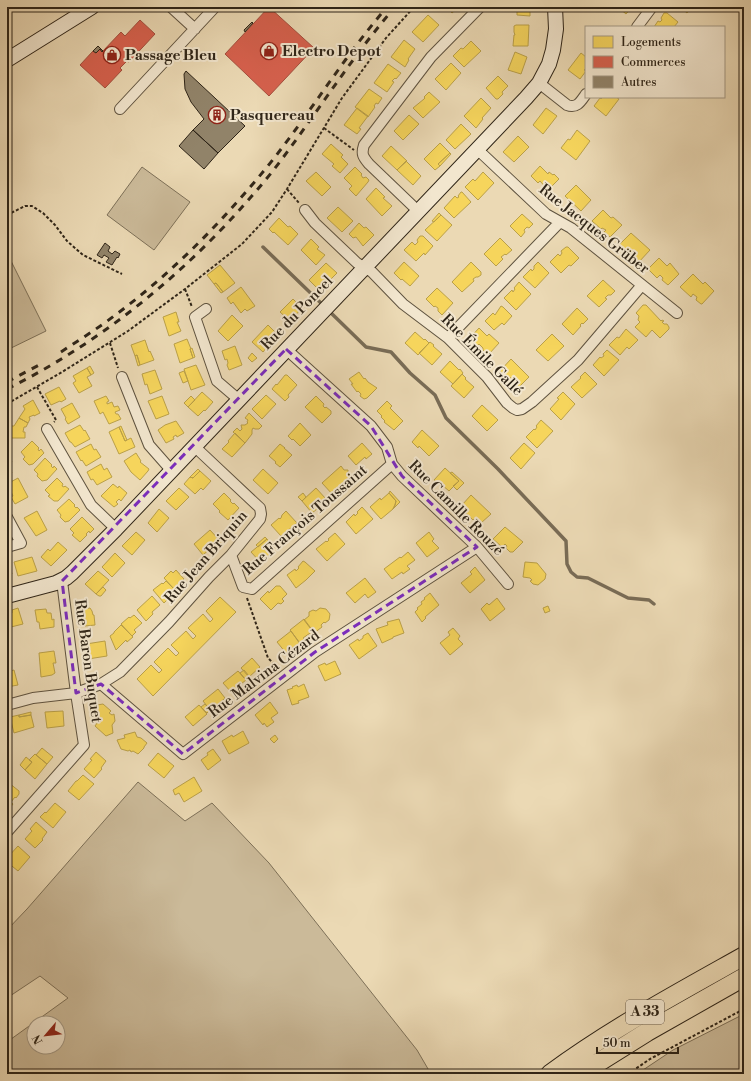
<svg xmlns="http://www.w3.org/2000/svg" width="751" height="1081" viewBox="0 0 751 1081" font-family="'Libre Bodoni',serif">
<rect width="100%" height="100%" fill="#ebd9b4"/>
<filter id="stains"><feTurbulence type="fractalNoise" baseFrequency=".005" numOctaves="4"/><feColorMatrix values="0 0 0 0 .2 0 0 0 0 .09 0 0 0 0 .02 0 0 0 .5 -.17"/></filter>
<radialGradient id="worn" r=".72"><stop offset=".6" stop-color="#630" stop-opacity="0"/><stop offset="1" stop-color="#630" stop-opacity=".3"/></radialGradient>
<path fill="#cbba99" stroke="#7d7058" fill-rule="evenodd" d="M142,167L190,202L154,250L107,215Z
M7,253L46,331L7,350Z
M138,782L185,821L212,803L269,863L417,1050L431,1074H7V1042L68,998L40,976L7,998V930L27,909ZM34,1023H58V1047H34Z
M744,1014V1074H637L673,1050Z"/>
<path fill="#f6d55c" stroke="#baa048" d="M446,7H459L452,13Z
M517,7H530V16L517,15Z
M618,7H632L626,14Z
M680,7H692L687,13Z
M664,13H667L678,22L674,27H654L658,21L660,22L662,20L661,18Z
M428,15L439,25L423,42L412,32Z
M516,25H529L528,46H513L514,35H515L514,32V26Z
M404,40L415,49L408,59L409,60L405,67L391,57Z
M471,41L481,51L464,67L453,56L461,48L463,49Z
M515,52L527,57L521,74L508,70Z
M581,53L586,57V68L584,70L586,71L580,79L568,70Z
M451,63L461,73L446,90L435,79Z
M388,64L401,73L396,79L395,78L392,81L394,82L387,92L374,83Z
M498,76L508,86L502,92L503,94L498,99H496L486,88Z
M369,89L382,98L378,104L376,103L374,106L375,107L368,117L355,107Z
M429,92L440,102L423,118L413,108L424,99L425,98L424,97Z
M603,97H616L619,99L606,116L594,106L600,98L601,99Z
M481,98L491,108L482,118L483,119L476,128L464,116Z
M357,108L368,116L359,128L361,129L357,134L344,125Z
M546,108L557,116L543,134L533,125Z
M409,115L419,124L403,140L394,131Z
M461,124L471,134L455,149L446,140Z
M577,130L590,141L576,160L561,148L568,139L570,140Z
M518,136L529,147L514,162L503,152Z
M440,143L450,153L438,164L440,166L435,170L424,159Z
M331,144L343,155L341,157L348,164L340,173L332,166L334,164L322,154Z
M391,146L407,161L397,170L382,156Z
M450,153L451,154L440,166L438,164Z
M406,161L421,176L413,185L397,170Z
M540,166L548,174L549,172L553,175L554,174L559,179L548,190L540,181L538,183L531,176Z
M355,167L362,174L361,175L363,178L366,177L369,180L368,182L356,196L349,189L352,186L344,178Z
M316,172L331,187L322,196L306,181Z
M483,172L494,183L478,200L465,187L473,179L475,181Z
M576,185L591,200L581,211L565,196Z
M376,188L385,197L383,198L392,206L382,216L366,199Z
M461,192H462L471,202L454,218L444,208L455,196L457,198L459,197L458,196Z
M338,207L353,221L342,232L327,218Z
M603,210L611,218L613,217L622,225L610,237L604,232L606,230L602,228L601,229L592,221Z
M439,213L441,215L434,222L432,221Z
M522,214L533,224L529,228L527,227L524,230L525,232L521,237L510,226Z
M441,215L452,225L437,241L425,230Z
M279,218L288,227L290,226L298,234L288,245L274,232L273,233L269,229Z
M359,223L364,228L366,227L374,235L363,246L356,237L353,238L349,234Z
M631,233L650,250L638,263L633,258V255L630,253L629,254L619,245Z
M420,236H423L433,246L425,255L424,253L416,261L404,250L412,242L415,245L418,242L417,240Z
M500,238L512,250L506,255L505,254L501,257L503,259L496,266L484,254Z
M311,239L319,247L317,249L325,255L316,265L301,250Z
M566,247H568L579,258L571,266L569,265L561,273L550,262L558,254L560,256L562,253L561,251Z
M659,258L667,266L670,263L679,274L668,285L662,280L663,278L660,275L657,278L648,269Z
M404,262L419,276L410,286L402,279L401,280L394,273Z
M471,262L481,272V275L478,277H476L473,279L474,281L462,292L452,282Z
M538,262L549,273L535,288L523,277L531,269L532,271L534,269V266Z
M326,263L337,273L328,282L327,281L319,290L309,280Z
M220,265L235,283L223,292L216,283L214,284L207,275Z
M693,274L703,284L705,282L714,291L702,304H701L696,300L697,297L693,294L691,297L680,287Z
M603,280L615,291L611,295H608L605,298L607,299L599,307L587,296Z
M519,282L531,294L516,310L504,298L512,290L513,292L515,289L514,288Z
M216,283L223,292L221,293L214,284Z
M241,287L255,306L247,311L245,309L241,313L233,302L231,304L227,298Z
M437,288L453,303L442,315L438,311V308L435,306L434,307L426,299Z
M293,299L302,308L290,321L280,312Z
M643,305H646L661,321L662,320L664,321L662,322L664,324H667L669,327V329L660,338L652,330L646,337L635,327L640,322L638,320L639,316L636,313Z
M501,306L503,307L512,316L504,325L502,323L494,330L485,321L493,313L495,315Z
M577,308L588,319L583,324L582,323L580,325L581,326L573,335L562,324Z
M176,312L179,322H177L181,331L169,336L163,317Z
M232,315L243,326L228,341L218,331Z
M268,325L278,335L263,352L252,342Z
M479,328L487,336L489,334L499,343L489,354H486L483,350V348L479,344L477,346L469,339Z
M626,329L638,340L629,349L627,347L620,355L609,345L617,337L619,338Z
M415,332L424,340L425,339L429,343L418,355L405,343Z
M552,334L564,346L548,361L536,350Z
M187,339L191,349H190L193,358L180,363L174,344Z
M145,340L149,352L150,351L154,360L140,365L137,355L135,356L131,345Z
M430,342L434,345L433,346L442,354L432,365L419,353Z
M235,346L242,365L229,370L227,365L228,363L227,359L225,360L222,351Z
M192,348L195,357L193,358L190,349Z
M607,350L619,360L604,376L593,365L600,357L601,358L604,356L603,354Z
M252,353L257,358L252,362L248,358Z
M137,355L140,365L138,366L135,356Z
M511,359L529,377L519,387H517L513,383V381L510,377L508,379L500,371Z
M450,361L459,370L460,369L463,373L453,384L440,372Z
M196,365L205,385L191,390L184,369Z
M90,366L94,373L91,375L87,368Z
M87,368L91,375L87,377L92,386L79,393L73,383L76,381L73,376Z
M155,370L162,389L150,394L147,384L145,385L142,374Z
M184,371L188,381L183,383L179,373Z
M359,372L364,379L365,378L368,382L377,388L367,398L364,399L360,396L361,394L358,391L357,392L351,384H353L349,379Z
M585,372L597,384L582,398L571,387L581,378L580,377Z
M462,374L466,378L465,379L474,387L464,398L451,386Z
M285,375H287L297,385L288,395L289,397L285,401L272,389L276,384L277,385Z
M59,387L66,399L61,402L60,401L51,405L45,394Z
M202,392L213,402L205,411L204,410L198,416L188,407Z
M563,392L575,404L561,420L550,409L559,399L557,398Z
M266,395L276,404L262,419L252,409Z
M106,396L109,401L107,402V404L112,402L114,407L118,406L120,410L115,412L116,414H118L121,419L109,424L103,412L100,414L94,401Z
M162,396L169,414L156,419L148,401Z
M191,396L195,400L188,407L184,403Z
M316,396L324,404L323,406L325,408L326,407L331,411V414L322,423L305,407Z
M33,400L40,413L34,416V415L29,417L30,419L28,423L19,418L25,409L23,406Z
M387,401L392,406L390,408L403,421L394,430L384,422L385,421L381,417L382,416L377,411Z
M72,403L80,417L68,424L65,419L66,418L61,409Z
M482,405L498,420L487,431L472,416Z
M249,413L262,426L259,429H255L253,428L252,430V434L245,443L233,432L237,428L240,431L242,429L241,425H245L248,423L247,422L248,420L245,418Z
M19,418L28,423L26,427H24L23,432H25V438H10V426H14Z
M541,420L553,431L537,448L526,437L534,429L535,430L537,427L536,426Z
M176,421L184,433L177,437L176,435L173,437L174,439L166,443L158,430L165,425Z
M300,423L311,435L300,446L293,439L292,440L288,436Z
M80,425L84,431L85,430L90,439L75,447L71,442H70L65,433Z
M121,426L127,440L125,441L119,427Z
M119,427L125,441L131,438L135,447L119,454L109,432Z
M422,430L439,446L429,456L419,446L418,448L412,442Z
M235,433L245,443L232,457L222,449L229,442L228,441Z
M32,441L39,448L38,449L39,451L41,449L44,453L33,464L29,465L23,459L25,457L21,452Z
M362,443L372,454L366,459L365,457L356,465L348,456Z
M524,443L535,453L521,469L510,458Z
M91,444L94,450L96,449L101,457L86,466L82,460L81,461L76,452Z
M280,444L285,448H284L292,455L280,467L275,463L276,462L269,456Z
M136,453L141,461L140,462L149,469L148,471L140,480L131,472L124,461Z
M7,454L12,462L8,465L7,464Z
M45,458L52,465L51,466L53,468L54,466L57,469L47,480L42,481L37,476L38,474L34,470Z
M7,464L12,473L7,476Z
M101,464L104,470L107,468L112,477L97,485L93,479L91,480L87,472Z
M341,466L344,470H348V473L351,477L339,488L341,490L334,496L322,483Z
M445,468L459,481L449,491L442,485L441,486L434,480Z
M198,469L200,471L193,478L190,477Z
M263,469L278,483L268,494L253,480Z
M200,471L211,481L203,490L201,488L195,494L184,484L190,477L193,478Z
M452,472L464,483L457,490L453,486L459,481L450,473Z
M18,478L28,497L15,504L11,497L13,496L7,484Z
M57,478L63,484L62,486L64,487L65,486L69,489L58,501H54L48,496L50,495L45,490Z
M113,484L118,488L119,486L127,493L121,501L119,499L116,502L118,504L114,507L101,496Z
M179,488L189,497L176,510L166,501Z
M316,488L326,499L316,508L317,509L312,513L302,501Z
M390,491L400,502L393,509L395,505L396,501L389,493Z
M224,493L231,500L230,501L233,504L234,503L239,508L228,520L219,512L220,511L213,504Z
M303,493L306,497L302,501L298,497Z
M389,493L396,501L395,505L393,509L381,519L370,507L380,498L381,500Z
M471,495L491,514L481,523L475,518L473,520L466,513L468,511L462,505Z
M69,499L75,505L74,506L76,508L77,507L80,510L69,521L65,522L60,517L61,515L57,510Z
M362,507L373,519L356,534L346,522L354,514L355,516L358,513L357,512Z
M159,509L169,518L157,532L148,523Z
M37,511L47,530L36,536L24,518Z
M286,511L297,523L281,536L271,525L279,518L280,519L281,518L282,515Z
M82,517L94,529L90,533L89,531L86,534L87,535L80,542L72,535L74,533L70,529Z
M505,527L523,542L513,552H510L506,548L507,546L505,544L502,547L493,539Z
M210,530L221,542L215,547L213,544L211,546L212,547L203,555L194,544Z
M136,532L145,540L132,555L122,546Z
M429,532L434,539L432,541L439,548L427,557L416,543Z
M335,533L345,544L327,561L316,549L326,541L327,542L329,540L328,539Z
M265,537L267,539L258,547L256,545Z
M267,539L275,549L261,563L251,552Z
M58,542L67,550L51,566L41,557L48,549L50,551Z
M408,552L415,560L407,566L410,569L403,574L402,572L392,579L384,569L400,557L401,558Z
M115,553L125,563L112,577L102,567Z
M32,557L37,571L18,576L14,562Z
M303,561L305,562L315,571L306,580L296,588L287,575L295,569L296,571L299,568L298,567Z
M525,562L537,563L546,574L545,579L538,585L533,584L530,581L532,580L530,578L523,577Z
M7,563H9L12,574L7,575Z
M475,567L485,580L470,593L461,583L472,574L470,572Z
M176,570L184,579L178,585L180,586L175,590L164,578L171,571L173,573Z
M98,571L109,580L96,594L85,584Z
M365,578L376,592L368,598L365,594L355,603L346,593Z
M166,581L175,590L169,596L170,597L164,603L153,590L162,583L163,584Z
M276,586H280L287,594L282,599L284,601L281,604L278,603L271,610L260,599L268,591L269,593Z
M103,587L106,590L101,596H99L96,594Z
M430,593L439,605L425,617L426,618L422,622L415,612L418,609L417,608L422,604L421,602L425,599L424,598Z
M152,596L160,605L152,612L153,614L146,621L137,610Z
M220,597L236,612L153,696L137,679L151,665L159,673L162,670L154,662L168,648L176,656L179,653L171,645L186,631L193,639L196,636L188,628L203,614L210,622L213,619L206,611Z
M497,598L505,609L490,621L481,609L487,603L489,605Z
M548,606L550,611L545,613L543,608Z
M18,608L23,624L7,628V613L8,612L9,614L12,613V610Z
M90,608L92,611L93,615H94L95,625L85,626L84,616L83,617L82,609Z
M320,608L326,609L330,614L329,620L325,623L324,622L321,625L322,627L314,633L304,620L309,616V612L313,610L316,611Z
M46,609L47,613H51L52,620L54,619V627L40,629L39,622H37L35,610Z
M134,615L142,623L134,630L136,632L132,636L121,624L129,617L130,618Z
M304,619L313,631L303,638L304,639L300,643L290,630Z
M399,619L404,633L393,637V638L382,643L376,629L388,625L387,622Z
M121,625L133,637L127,642L126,640L116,650L110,636L114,633V632Z
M453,628L460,636L458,639L463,644L450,655L440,643L450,635L448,632Z
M291,631L300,644L296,647L295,646L286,653L277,642Z
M368,633L377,646L359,659L349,645L358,639L359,641L363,638V636Z
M105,641L107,656L88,659L86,644Z
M54,651L56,663H53L55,673L52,675L41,677L39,653Z
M252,658L260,667L249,677L241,668Z
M335,661L341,674L325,681L318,666L325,663L326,665Z
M14,670L18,685L7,687V672Z
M244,670L249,676L245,679L240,673Z
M238,671L246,680L231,692L223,683Z
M304,684L309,697L298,701L299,703L292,705L287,690L293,688L292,687L297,685L298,687Z
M218,689L225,698L211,711L203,701Z
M270,702L278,713L271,718L274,722L267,727L264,723L263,725L255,715Z
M103,704L111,711L109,713L112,715L114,714L115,721L112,725L113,733L106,736L95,726L98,722L97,713H92L91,706Z
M205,704L210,710L207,713L201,707Z
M199,705L207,714L193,726L185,717Z
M63,711L64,726L47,728L45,712Z
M31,712V715L19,717V715Z
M19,715V717L31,715L34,727L14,733L10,717Z
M243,731L249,743L229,754L222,741L232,735L233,737Z
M135,732L137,737L141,738L147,743L144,747V748L138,754L133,751L131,752L130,750L128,751L121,749L117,740L125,738L124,735Z
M275,735L278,739L274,743L270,739Z
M42,748L53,757L47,764L36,755Z
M213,749L221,760L208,770L201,760L208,755L207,753Z
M96,752L106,761L101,768L102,769L94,778L84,769L92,760L90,759Z
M158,753L174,766L164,778L148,765Z
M35,754L47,764L35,779L25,770L32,762L29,760Z
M26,757L32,762L25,770L20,765Z
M83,775L94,784L79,800L68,791L76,781H77Z
M194,777L202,791L184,802L179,793L175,795L173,790Z
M7,783H9L19,791V794L16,798L15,797L11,802L13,804L9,809H7Z
M55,803L66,812L53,828L40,817L45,812L46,813Z
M36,822L47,832L42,839L43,840L35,848L25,839L32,831L30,829Z
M18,846L30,857L18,871L7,862V858Z"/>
<path fill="#d6604d" stroke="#a44e3d" d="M269,7L314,48L269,96L225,54Z
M140,20L155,34L129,62L127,61L120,68L122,70L105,88L80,65L93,51L96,53L100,49L102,52L121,32L125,36Z"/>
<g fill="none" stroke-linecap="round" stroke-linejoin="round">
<path stroke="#796c56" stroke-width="3.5" d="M263,247L324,306
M328,310L366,347L391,352L410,373L435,395L446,418L498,469L566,541L567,564L571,572L577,577L588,578L628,598L649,600L654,604"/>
</g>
<path fill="#918369" stroke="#2f2518" d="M252,22L253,23L245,32L244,30Z
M98,46L103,51L102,52L100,49L96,53L93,51Z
M186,71L245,126L218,153L193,130L204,119L191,102L185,89L184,74Z
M193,130L218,153L204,169L179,146Z
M105,243L110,247L108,251L112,254L115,251L120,254L118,258L117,257L112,265L106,262L109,258L104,255L102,258L97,255Z"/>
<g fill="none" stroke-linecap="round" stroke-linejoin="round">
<defs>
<path id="street" d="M171,7L195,29
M637,27L652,7
M539,83L567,105C577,109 581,101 586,94
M120,109L215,7
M477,149L546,214L571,228L677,313
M305,210L315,223L357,263L372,272L403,304L448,338L487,377L507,403L513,408L517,410L522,409L532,402L578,360L642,285
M418,211L369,164C363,157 361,154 364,145L431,57L480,7
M206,309L195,317L217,381L238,399
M448,338L560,222
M286,349L371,426L387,447L392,464L402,476L477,547L508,584
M122,377L149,445L171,470
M47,429L91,505L116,529
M7,517L21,543L7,547
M231,555L243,587L252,589L392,464
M101,684L120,672L169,622L209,577L231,555L260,519L261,514L260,508L194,446
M7,705L33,698L76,693L101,684L183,754L315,652L477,547
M7,832L84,745L76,693L62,581"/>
<path id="secondary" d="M7,60L92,7
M7,596L56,583L66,578L72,573L116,529L526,98L539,83L549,64L553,50L556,29L555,7"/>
<path id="highway" d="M550,1074C611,1029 678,993 744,956
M580,1074L647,1032L744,977"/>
</defs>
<use href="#street" stroke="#5e523f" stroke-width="12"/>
<use href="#secondary" stroke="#2f2518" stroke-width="16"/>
<use href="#highway" stroke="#2f2518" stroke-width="20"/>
<path stroke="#2f2518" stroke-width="2" stroke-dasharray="3 2" stroke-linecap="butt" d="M324,128L354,150
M287,189L299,203
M7,215L25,206H32L43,213L55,225L67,241L83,255L122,274
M185,289L192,307
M110,343L118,368
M37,387L56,420L54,422
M7,404L62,372L128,331L185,289L242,244L272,212L287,189L342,98L386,38L414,7
M247,598L268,658L278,668
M628,1074L650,1059L744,1009"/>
<use href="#street" stroke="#f2e6ce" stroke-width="10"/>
<use href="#secondary" stroke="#f2e6ce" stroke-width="14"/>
<use href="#highway" stroke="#ebd9b4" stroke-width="18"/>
<path stroke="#2f2518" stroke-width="3" stroke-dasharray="7 7" stroke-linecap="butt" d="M61,352C79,340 97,329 114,316C171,274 222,222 267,167C309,115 343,58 387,7
M7,382L39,365
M7,389C110,338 200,261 272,172C314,118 350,59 395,7"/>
</g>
<path fill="none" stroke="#7b2cbf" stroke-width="3" stroke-dasharray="8 5" stroke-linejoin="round" d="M286,349L371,426L402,476L477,547L315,652L183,754L101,684L76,693L62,581Z"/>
<defs>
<symbol id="shop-ring" viewBox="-11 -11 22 22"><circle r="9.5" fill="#f2e6ce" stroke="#8f2418" stroke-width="1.5"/><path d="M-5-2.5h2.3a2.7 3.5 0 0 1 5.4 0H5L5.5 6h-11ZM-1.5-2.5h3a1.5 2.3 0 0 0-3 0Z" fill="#8f2418"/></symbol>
<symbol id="building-ring" viewBox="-11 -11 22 22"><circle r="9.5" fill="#f2e6ce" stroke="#8f2418" stroke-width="1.5"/><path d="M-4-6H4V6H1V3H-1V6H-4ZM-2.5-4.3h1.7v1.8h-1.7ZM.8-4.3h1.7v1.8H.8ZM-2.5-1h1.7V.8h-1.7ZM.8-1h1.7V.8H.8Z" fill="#8f2418"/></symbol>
</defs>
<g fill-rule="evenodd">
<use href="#shop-ring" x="259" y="41" width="20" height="20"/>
<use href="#shop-ring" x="102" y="45" width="20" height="20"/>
<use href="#building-ring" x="207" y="105" width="20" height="20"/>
</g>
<g text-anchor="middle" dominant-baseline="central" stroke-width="4" stroke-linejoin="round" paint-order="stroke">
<rect fill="#f2e6ce" stroke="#6a5f4f" stroke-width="1" x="626" y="1000" width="38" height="24" rx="3"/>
<g font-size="14" font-weight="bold" fill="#2f2518">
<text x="645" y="1012">A 33</text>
</g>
<g font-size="15" font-weight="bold" fill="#2f2518" stroke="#f2e6ce" text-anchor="start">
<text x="282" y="51">Electro Depot</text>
<text x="125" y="55">Passage Bleu</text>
<text x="230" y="115">Pasquereau</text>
</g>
<g font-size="15" fill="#2f2518" stroke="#f2e6ce">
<text transform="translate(594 229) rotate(38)">Rue Jacques Grüber</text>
<text transform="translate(297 313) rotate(-46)">Rue du Poncel</text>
<text transform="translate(482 355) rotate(45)">Rue Émile Gallé</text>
<text transform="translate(456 508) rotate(45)">Rue Camille Rouzé</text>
<text transform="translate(305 520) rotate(-41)">Rue François Toussaint</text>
<text transform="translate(206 557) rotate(-49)">Rue Jean Briquin</text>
<text transform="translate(88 661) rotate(82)">Rue Baron Buquet</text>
<text transform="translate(264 674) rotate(-37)">Rue Malvina Cézard</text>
</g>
</g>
<rect width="751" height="1081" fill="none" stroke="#ebd9b4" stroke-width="24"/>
<rect x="8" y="8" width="735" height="1065" fill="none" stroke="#2f2518" stroke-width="2"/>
<rect x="12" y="12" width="727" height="1057" fill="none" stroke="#2f2518"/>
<rect x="585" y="26" width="140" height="72" fill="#f2e6ce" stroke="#a49985"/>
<rect x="593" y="36" width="20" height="12" fill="#f6d55c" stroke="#a49985"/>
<text x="621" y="46" font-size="12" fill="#2f2518">Logements</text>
<rect x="593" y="56" width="20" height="12" fill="#d6604d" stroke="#a49985"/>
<text x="621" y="66" font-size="12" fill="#2f2518">Commerces</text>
<rect x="593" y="76" width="20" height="12" fill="#918369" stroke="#a49985"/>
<text x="621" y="86" font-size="12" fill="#2f2518">Autres</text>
<g transform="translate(46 1035) rotate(242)"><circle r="19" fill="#f2e6ce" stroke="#a49985"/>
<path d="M0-3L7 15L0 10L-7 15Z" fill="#8f2418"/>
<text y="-6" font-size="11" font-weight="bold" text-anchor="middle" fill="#2f2518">N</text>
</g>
<path d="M597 1047v6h81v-6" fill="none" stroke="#2f2518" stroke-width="2"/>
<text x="603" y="1047" font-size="12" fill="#2f2518" stroke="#f2e6ce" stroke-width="3" paint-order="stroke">50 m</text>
<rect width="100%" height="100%" filter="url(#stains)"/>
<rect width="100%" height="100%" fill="url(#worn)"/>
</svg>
